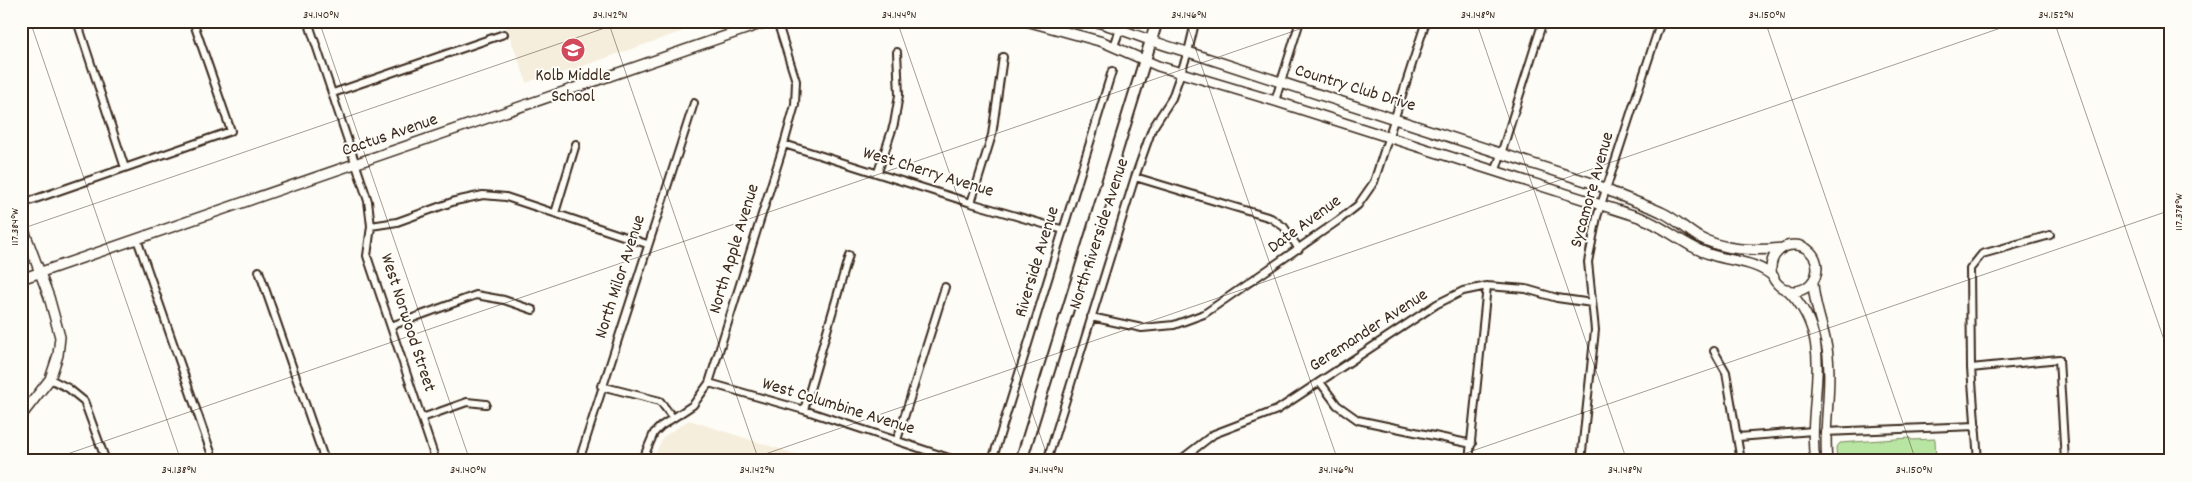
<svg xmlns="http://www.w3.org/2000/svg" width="2192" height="482" viewBox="0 0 2192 482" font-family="Dekko,sans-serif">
<rect width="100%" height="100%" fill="#fdfcf7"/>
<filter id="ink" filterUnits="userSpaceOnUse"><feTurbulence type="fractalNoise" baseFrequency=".02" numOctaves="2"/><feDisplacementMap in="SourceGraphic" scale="10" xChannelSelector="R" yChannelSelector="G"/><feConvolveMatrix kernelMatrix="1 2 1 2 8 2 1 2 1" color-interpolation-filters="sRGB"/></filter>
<g filter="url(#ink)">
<path fill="#f6eedc" d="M504,21H712L546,79L541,77L527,83Z
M689,420L817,461H652L663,437Z"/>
<path fill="#b9e5a2" stroke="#7a8860" d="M1910,438L1911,440L1935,439L1936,461H1837L1836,448L1840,443Z"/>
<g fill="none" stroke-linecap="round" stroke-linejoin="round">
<defs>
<path id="street" d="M77,21L125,168
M308,21L368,201L371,226L367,256L436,461
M1114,46L1123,21
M333,93L504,34
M1275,101L1300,21
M784,144L971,203L1064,230
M1496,170L1543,21
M878,172L894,124L899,95L897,52
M1135,177L1271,218L1284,227L1299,249
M971,203L992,135L1003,57
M21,204L231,131L193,21
M555,213L576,144
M371,226L397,222L455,201L483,195L506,197L647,244
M137,239L214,461
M259,271L325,461
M1091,317L1142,328L1174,325L1204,314L1339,220L1358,205L1374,182L1426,21
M391,326L476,295L504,300L533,310
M1714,351L1726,372L1741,461
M1971,368L2059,359L2065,461
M50,379L68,388L84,401L106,461
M1320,382L1337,405L1358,420L1472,444
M709,383L804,410L958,461
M601,386L660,401L673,418
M804,410L849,255
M422,418L467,402L486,404
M1824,432L1976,426
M1738,437L1813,431
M897,440L945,287
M579,461L694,103
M642,461L654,433L661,426L693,405L709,383L784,144L795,105L796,81L777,21
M992,461L1112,71
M1047,461L1135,177L1152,129L1172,98L1188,52L1194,27L1193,21
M1179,461L1214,434L1277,410L1437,304L1463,291L1487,286L1526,289L1557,298L1592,303
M1469,461L1487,286
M1581,461L1595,330L1588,262L1597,217L1661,21
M1978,461L1971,368L1970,269L1982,254L2050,235"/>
<path id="secondary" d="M783,21L789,23L798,21
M1026,21L1103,42L1158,66L1275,101L1639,217C1665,226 1685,247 1712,255C1734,262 1755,261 1774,277
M1093,21C1126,30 1156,44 1188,52L1598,185C1618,197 1640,202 1661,212C1675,218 1684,228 1697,236C1724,251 1753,251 1783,248
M21,222L49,297L60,337L58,355L50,379L21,416
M1771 268a23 23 0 1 1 46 0a23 23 0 1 1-46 0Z
M21,279L769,21
M1813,281C1813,306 1826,331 1828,356C1832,392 1823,425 1827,461
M1787,289C1839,341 1806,399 1815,461"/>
<path id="primary" d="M1021,461L1157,21"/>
</defs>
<use href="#street" stroke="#3b2a1e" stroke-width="10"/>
<use href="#secondary" stroke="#3b2a1e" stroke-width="12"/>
<use href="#primary" stroke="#3b2a1e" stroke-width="14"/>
<use href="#street" stroke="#fdfcf7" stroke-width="6"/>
<use href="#secondary" stroke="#fdfcf7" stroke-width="9"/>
<use href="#primary" stroke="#fdfcf7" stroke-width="10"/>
</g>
</g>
<path fill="none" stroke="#3b2a1e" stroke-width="1" stroke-opacity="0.45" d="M30,21L181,461M319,21L470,461M608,21L759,461M897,21L1049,461M1186,21L1338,461M1476,21L1627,461M1765,21L1916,461M2054,21L2171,360M21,229L625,21M47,461L1323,21M745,461L2021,21M1443,461L2171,210M2141,461L2171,451"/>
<defs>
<symbol id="school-disc" viewBox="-11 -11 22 22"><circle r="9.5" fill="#d1495b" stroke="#fdfcf7"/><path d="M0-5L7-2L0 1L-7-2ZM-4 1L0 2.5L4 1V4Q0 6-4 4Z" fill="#fff"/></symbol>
</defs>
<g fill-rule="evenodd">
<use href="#school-disc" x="559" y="36" width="28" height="28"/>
</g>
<g text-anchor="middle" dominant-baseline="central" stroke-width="4" stroke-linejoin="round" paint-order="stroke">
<g font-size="18" fill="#3b2a1e" stroke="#fdfcf7">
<text x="573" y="76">Kolb Middle<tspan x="573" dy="21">School</tspan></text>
</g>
<g font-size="18" fill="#3b2a1e" stroke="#fdfcf7">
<text transform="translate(1355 89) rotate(17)">Country Club Drive</text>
<text transform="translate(390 136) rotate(-19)">Cactus Avenue</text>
<text transform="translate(928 173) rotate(17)">West Cherry Avenue</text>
<text transform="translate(1593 190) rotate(-74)">Sycamore Avenue</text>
<text transform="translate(1305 225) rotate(-36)">Date Avenue</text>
<text transform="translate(1100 234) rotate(-72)">North Riverside Avenue</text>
<text transform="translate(735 249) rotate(-73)">North Apple Avenue</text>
<text transform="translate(1038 262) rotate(-73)">Riverside Avenue</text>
<text transform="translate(621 277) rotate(-72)">North Milor Avenue</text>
<text transform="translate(407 323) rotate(72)">West Norwood Street</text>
<text transform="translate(1369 331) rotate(-33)">Geremander Avenue</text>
<text transform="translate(838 407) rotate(17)">West Columbine Avenue</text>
</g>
</g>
<rect width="2192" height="482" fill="none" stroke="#fdfcf7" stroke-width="55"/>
<rect x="28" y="28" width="2136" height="426" fill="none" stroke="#3b2a1e" stroke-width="2"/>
<g font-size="12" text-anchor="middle" fill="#3b2a1e">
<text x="321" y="18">34.140°N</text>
<text x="610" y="18">34.142°N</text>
<text x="899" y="18">34.144°N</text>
<text x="1189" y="18">34.146°N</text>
<text x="1478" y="18">34.148°N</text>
<text x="1767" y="18">34.150°N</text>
<text x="2056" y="18">34.152°N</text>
<text transform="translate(2178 212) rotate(-90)" y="4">117.378°W</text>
<text transform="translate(14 227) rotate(-90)" y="4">117.384°W</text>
<text x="179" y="473">34.138°N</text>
<text x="468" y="473">34.140°N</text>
<text x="757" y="473">34.142°N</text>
<text x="1046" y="473">34.144°N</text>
<text x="1336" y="473">34.146°N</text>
<text x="1625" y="473">34.148°N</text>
<text x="1914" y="473">34.150°N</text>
</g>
</svg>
